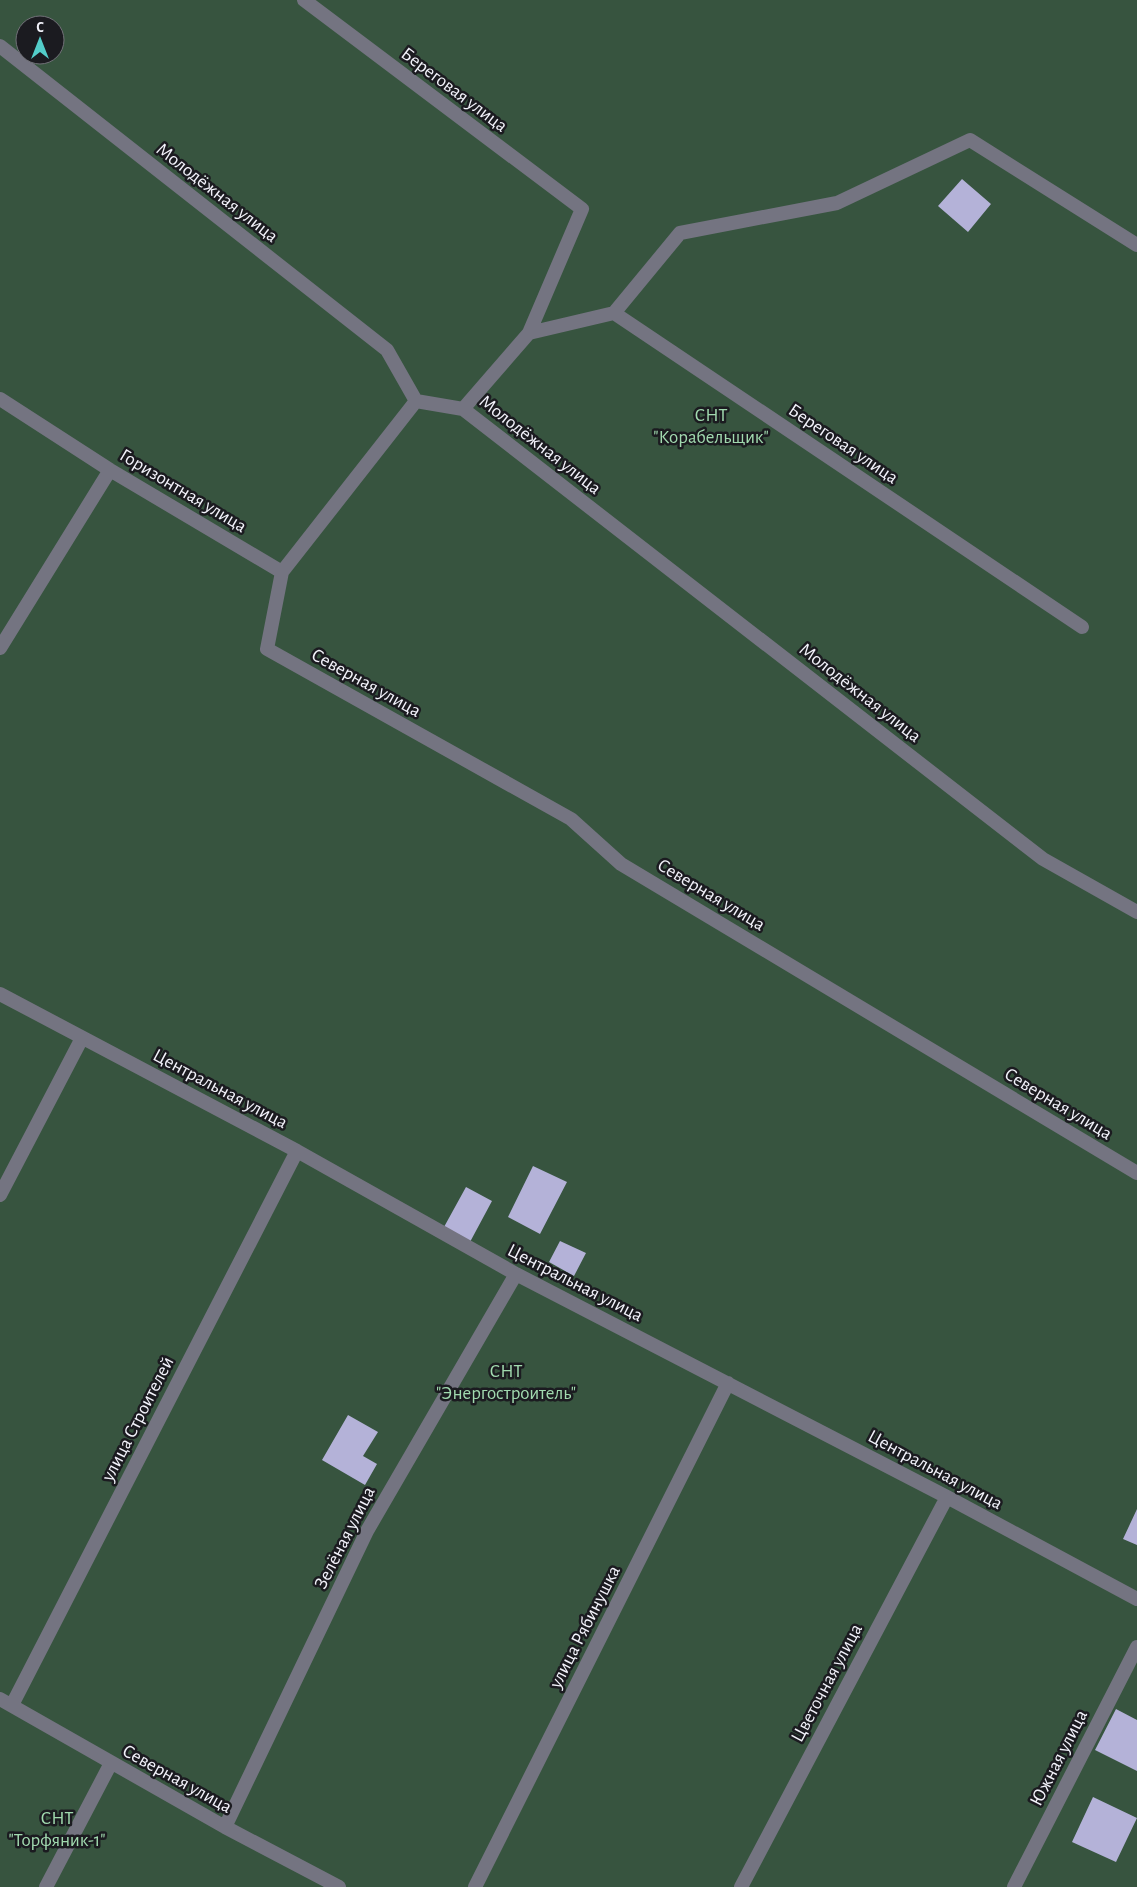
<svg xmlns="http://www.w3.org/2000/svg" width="1137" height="1887" viewBox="0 0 1137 1887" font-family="'Alegreya Sans',sans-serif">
<rect width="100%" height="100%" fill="#33323e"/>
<path fill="#37543f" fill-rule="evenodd" d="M0,0H1137V1887H0ZM25,25H55V55H25Z"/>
<path fill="#b4b2d8" d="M962,179L991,204L968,232L938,206Z
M533,1166L567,1182L540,1234L508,1217Z
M466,1187L492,1201L470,1242L444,1227Z
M560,1241L586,1253L574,1276L549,1262Z
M348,1415L378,1432L363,1456L377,1464L365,1485L322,1460Z
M1137,1509V1545L1123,1539Z
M1116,1709L1137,1720V1771L1095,1750Z
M1093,1797L1137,1818L1116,1862L1072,1842Z"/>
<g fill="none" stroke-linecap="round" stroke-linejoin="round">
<path stroke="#747481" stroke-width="14" d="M304,0L582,209L529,333
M0,46L387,350L416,401L463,409L1043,859L1137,912
M614,313L680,233L837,203L970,140L1137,245
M0,399L110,470L282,572L267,649L571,819L621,864L1137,1173
M463,409L529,333L614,313L1082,627
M282,572L416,401
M0,648L110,470
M0,994L297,1151L516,1274L947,1497L1137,1599
M0,1195L82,1038
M0,1699L225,1827L339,1887
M12,1705L297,1151
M225,1827L367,1531L516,1274
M46,1887L111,1763
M475,1887L728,1383
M741,1887L947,1497
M1014,1887L1137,1647"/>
</g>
<g text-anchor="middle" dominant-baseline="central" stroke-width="5" stroke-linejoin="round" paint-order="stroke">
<g font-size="19" fill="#f3f3fb" stroke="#1b1b20">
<text transform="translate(454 90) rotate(37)">Береговая улица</text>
<text transform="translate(217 193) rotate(38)">Молодёжная улица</text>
<text transform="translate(843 444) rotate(34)">Береговая улица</text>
<text transform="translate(540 445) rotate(38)">Молодёжная улица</text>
<text transform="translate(183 491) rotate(31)">Горизонтная улица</text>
<text transform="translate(366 683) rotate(29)">Северная улица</text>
<text transform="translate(860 693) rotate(38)">Молодёжная улица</text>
<text transform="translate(711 895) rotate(31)">Северная улица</text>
<text transform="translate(220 1089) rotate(28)">Центральная улица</text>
<text transform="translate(1058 1104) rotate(31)">Северная улица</text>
<text transform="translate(575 1283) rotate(27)">Центральная улица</text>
<text transform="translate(138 1419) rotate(-63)">улица Строителей</text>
<text transform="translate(935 1470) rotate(28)">Центральная улица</text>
<text transform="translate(345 1538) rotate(-63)">Зелёная улица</text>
<text transform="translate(585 1627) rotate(-63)">улица Рябинушка</text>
<text transform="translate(827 1683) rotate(-62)">Цветочная улица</text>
<text transform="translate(1059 1758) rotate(-63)">Южная улица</text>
<text transform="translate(177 1779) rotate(29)">Северная улица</text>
</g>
<g font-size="19" fill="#a1daaf" stroke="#1b1b20">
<text x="711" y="415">СНТ<tspan x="711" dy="22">"Корабельщик"</tspan></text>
<text x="506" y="1371">СНТ<tspan x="506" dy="22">"Энергостроитель"</tspan></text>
<text x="57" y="1818">СНТ<tspan x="57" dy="22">"Торфяник-1"</tspan></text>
</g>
</g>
<g transform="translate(40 40)"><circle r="24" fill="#1b1b20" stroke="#717178"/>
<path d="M0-4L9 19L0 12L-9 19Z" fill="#53cdc9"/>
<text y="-8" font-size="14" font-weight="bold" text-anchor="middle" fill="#f3f3fb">С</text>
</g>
</svg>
